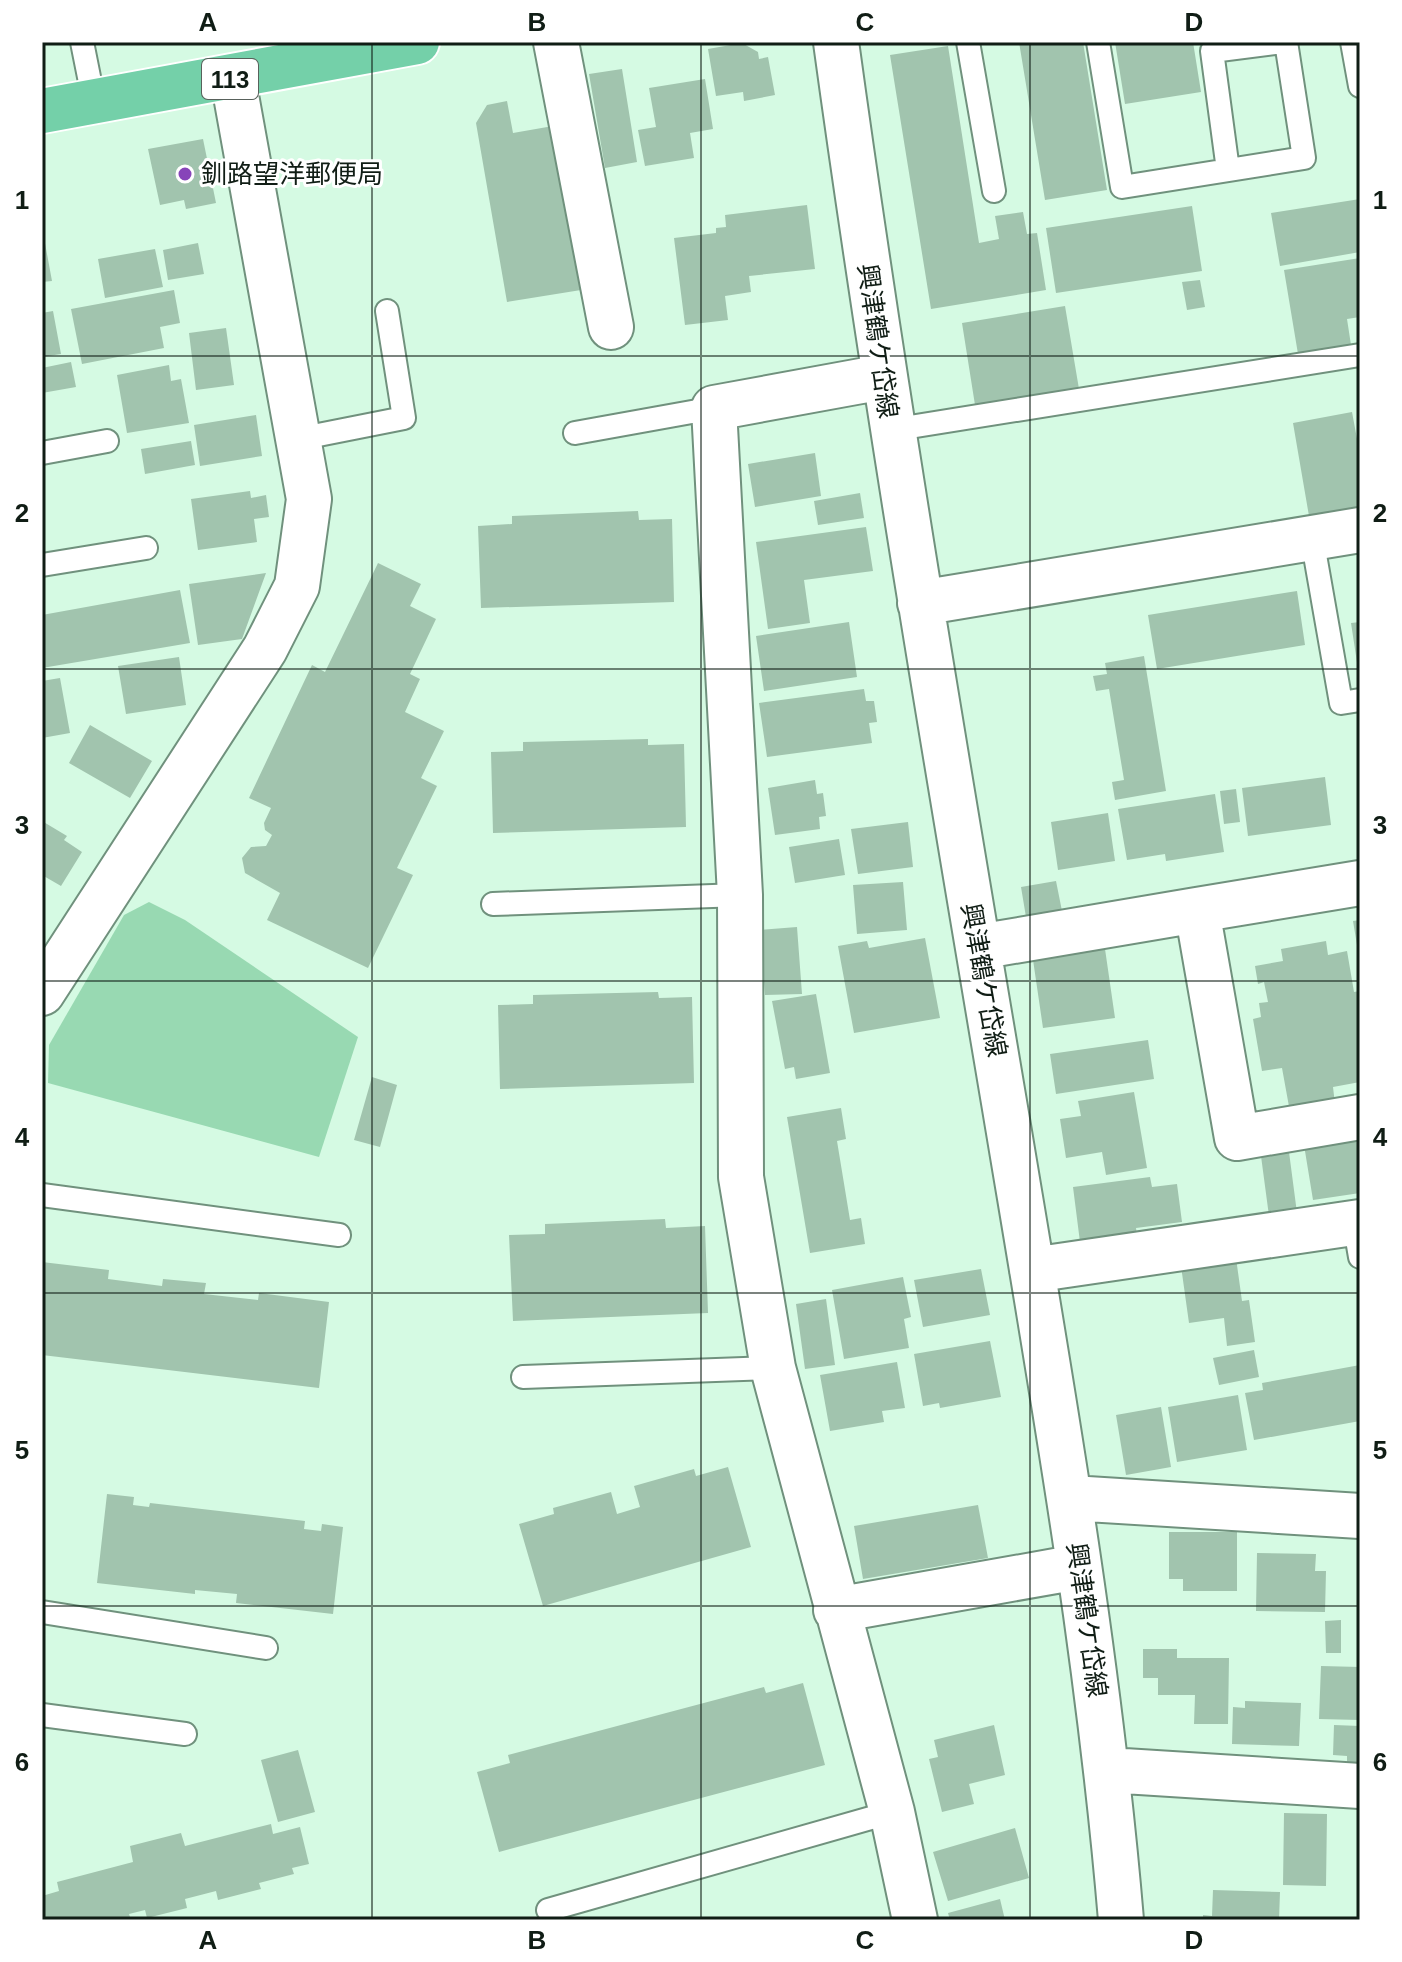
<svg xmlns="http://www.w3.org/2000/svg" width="1402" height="1962" viewBox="0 0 1402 1962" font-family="Arial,'Noto Sans JP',sans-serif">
<rect width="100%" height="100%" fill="#d5fae3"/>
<path fill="#98d9b2" d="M149,902L185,920L358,1037L319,1157L48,1083L49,1045L124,915Z"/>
<path fill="#a1c4ae" d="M1019,42H1083L1107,190L1045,200Z
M1115,42H1193L1201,92L1125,104Z
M742,43L758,52L759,59L768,57L775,95L744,101L743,92L716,96L708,49Z
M948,46L979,243L999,239L995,216L1023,212L1027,234L1037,233L1046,290L931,309L890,55Z
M622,69L637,162L605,168L589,74Z
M705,79L713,129L690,133L694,158L645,166L638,130L656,127L649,88Z
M507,101L513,133L553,126L581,290L507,302L476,123L487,105Z
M203,139L216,203L186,209L184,200L160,205L148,149Z
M1360,199V252L1280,266L1271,213Z
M807,205L815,269L749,276L751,292L725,296L728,320L685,325L674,238L716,233V228L726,227L725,215Z
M1192,206L1202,271L1056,293L1046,228Z
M42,227L52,281L42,282Z
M198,243L204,274L168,280L163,250Z
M155,249L163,287L105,298L98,259Z
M1360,258V317L1347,319L1351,345L1298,354L1284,270Z
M1200,280L1205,307L1187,310L1182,282Z
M174,290L180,323L160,327L164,348L82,364L71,309Z
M1065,306L1079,389L975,405L962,323Z
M53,311L61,354L42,357V313Z
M226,328L234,385L196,390L189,333Z
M71,362L76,387L42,393V368Z
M169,365L171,381L181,379L189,423L127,433L117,375Z
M1352,412L1360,455V507L1309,516L1293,423Z
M256,415L262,456L200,466L194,425Z
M191,441L195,465L145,474L141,449Z
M815,453L821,496L755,507L748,464Z
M250,491L251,498L266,495L269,517L254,519L257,542L198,550L191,499Z
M860,493L864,518L818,525L814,501Z
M638,511L639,520L672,519L674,602L481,608L478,526L512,524V516Z
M866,527L873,571L804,580L810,623L768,629L756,542Z
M378,563L421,584L410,606L436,619L410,674L420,679L405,712L444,731L421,778L437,786L397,868L413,875L368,968L267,920L280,893L245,873L242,858L251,847L266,846L272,835L265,830L264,823L271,808L249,798L312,665L325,672Z
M266,573L242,639L198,645L189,584Z
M180,590L190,643L42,668V615Z
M1297,591L1305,645L1157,669L1148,615Z
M849,622L857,677L764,691L756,636Z
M1360,622V669H1358L1351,623Z
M1144,656L1166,791L1115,800L1112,782L1124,780L1109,689L1096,691L1093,676L1107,674L1105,663Z
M179,657L186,705L126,714L118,666Z
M60,678L70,733L42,738V681Z
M864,689L866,701H874L877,722L869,723L872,743L767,757L759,703Z
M90,725L152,761L130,798L69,763Z
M648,739V745L684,744L686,827L493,833L491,752L523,751V742Z
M1325,777L1331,825L1248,836L1242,788Z
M815,780L817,794L823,793L826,816L819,817L820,829L775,835L768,788Z
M1236,789L1240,822L1224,824L1220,791Z
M1215,794L1224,852L1166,861L1165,854L1127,860L1118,809Z
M1108,813L1115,861L1058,870L1051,822Z
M42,821L67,836L64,840L82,852L61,886L42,875Z
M908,822L913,867L858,874L851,829Z
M839,839L845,875L795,883L789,847Z
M1056,881L1063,916L1027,923L1021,887Z
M903,882L907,930L857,934L853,885Z
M1360,920V950L1358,951L1353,921Z
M797,927L802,994L765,995L760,930Z
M925,938L940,1018L854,1033L838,946L867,941L869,948Z
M1326,941L1328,955L1347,951L1354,992L1360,991V1082L1333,1087L1335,1104L1290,1112L1282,1068L1262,1071L1253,1019L1261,1017L1259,1003L1268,1002L1264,982L1258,984L1255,966L1283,961L1281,949Z
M1104,942L1115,1018L1043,1028L1032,953Z
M658,992L659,998L692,997L694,1083L500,1089L498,1005L533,1004V995Z
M816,994L830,1073L796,1079L794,1067L785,1069L772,1001Z
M1148,1040L1154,1079L1056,1094L1050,1054Z
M372,1077L397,1085L380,1147L354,1140Z
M1134,1092L1147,1168L1106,1175L1102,1152L1066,1158L1060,1119L1081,1116L1078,1101Z
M841,1108L846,1139L837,1141L850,1220L861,1218L865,1244L810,1253L787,1117Z
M1360,1136V1193L1313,1200L1304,1145Z
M1289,1152L1297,1213L1269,1216L1261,1156Z
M1150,1177L1152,1187L1177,1184L1182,1222L1136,1228L1138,1242L1081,1250L1073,1187Z
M665,1219L666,1228L705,1226L708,1313L513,1321L509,1235L545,1234V1224Z
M1236,1258L1242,1301L1249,1300L1255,1342L1227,1346L1224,1318L1189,1323L1181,1266Z
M42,1262L109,1270L108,1279L162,1286L163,1279L206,1283L204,1294L258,1300L259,1293L329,1302L319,1388L42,1355Z
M981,1269L990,1315L923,1327L914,1280Z
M903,1277L911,1317L904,1319L909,1348L844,1359L832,1290Z
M826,1299L835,1365L805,1369L796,1304Z
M990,1341L1001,1397L940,1408L939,1403L923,1406L914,1354Z
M1254,1350L1259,1377L1219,1385L1213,1358Z
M897,1362L905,1408L882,1411L884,1422L830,1431L820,1375Z
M1360,1365V1421L1254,1440L1245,1393L1263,1390L1262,1383Z
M1238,1395L1247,1450L1177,1462L1168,1407Z
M1161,1407L1171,1467L1126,1475L1116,1415Z
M728,1467L751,1547L543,1606L519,1524L554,1514L553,1508L611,1492L617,1514L640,1507L634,1486L694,1469L696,1476Z
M107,1494L134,1497L133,1505L149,1507L150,1503L305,1521L304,1529L321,1531L322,1524L343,1527L333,1614L236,1603L237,1594L195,1590V1594L97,1583Z
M978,1505L988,1558L863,1579L854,1526Z
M1169,1532H1237V1591H1183V1579H1169Z
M1257,1553L1316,1554L1315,1571H1326L1325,1612L1256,1611Z
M1341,1620V1653H1326L1325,1621Z
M1143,1649H1177V1658H1229L1228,1724H1194L1195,1695H1158V1678H1143Z
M1321,1666L1360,1667V1720L1319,1719Z
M803,1683L825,1765L499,1852L477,1772L510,1763L508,1755L764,1687L766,1693Z
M1245,1701L1301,1703L1299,1746L1232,1744L1233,1707L1245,1708Z
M994,1725L1005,1775L969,1784L974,1804L942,1812L929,1759L938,1757L934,1740Z
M1334,1725L1360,1726V1774H1347V1756L1333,1755Z
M298,1750L315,1812L278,1822L261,1760Z
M1284,1813L1327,1814L1326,1886L1283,1885Z
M271,1824L273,1834L300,1827L309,1864L292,1868L294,1874L259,1883L261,1889L218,1900L216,1891L185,1899L187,1908L147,1918L145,1910L129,1914L131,1920H42V1896L59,1891L57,1882L133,1862L130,1846L181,1833L185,1846Z
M1015,1828L1029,1878L948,1901L933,1852Z
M1213,1890L1280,1892L1279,1920H1203V1915L1212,1916Z
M1000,1899L1005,1920H950L948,1913Z"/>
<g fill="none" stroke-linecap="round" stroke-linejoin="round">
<defs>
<path id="lane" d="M82,42L94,102
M968,42L994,191
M1098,42L1122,187L1304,158L1286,42
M1352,42L1360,86
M1228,170L1212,51L1282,42
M891,430L1360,355
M575,433L714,408
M298,439L404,418L387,311
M42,453L107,441
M1312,538L1341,703L1360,700
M42,565L146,548
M493,904L740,895
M42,1195L339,1235
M1354,1222L1360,1257
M523,1377L773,1368
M42,1612L266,1648
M42,1715L185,1734
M548,1910L892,1812"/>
<path id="street" d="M556,42L611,327
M836,42C885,398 945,753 1005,1108C1050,1378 1098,1647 1121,1920
M883,377L714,408L740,895L741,1177L773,1368L892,1812L915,1920
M920,603L1360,530
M1360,883L1197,910L1237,1138L1360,1117
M978,947L1197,910
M42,993L265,649L297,586L309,499L233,79
M1032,1270L1360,1222
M1071,1498L1360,1516
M836,1610L1078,1567
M1108,1770L1360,1786"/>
<path id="primary" d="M42,111L417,42"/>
</defs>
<use href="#lane" stroke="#70917d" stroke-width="26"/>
<use href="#street" stroke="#70917d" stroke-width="48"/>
<use href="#primary" stroke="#fff" stroke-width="48"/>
<use href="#lane" stroke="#fff" stroke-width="22"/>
<use href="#street" stroke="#fff" stroke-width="44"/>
<use href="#primary" stroke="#74d0a9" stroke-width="44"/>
</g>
<path fill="none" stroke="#101d15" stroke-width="2" stroke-opacity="0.55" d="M372,42V1920M701,42V1920M1030,42V1920M42,356H1360M42,669H1360M42,981H1360M42,1293H1360M42,1606H1360"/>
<circle fill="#8744b9" stroke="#fff" stroke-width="3" cx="185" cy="174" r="8"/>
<g text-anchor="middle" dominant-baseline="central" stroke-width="6" stroke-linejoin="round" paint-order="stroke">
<rect fill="#fff" stroke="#58615b" stroke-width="2" x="202" y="59" width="56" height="40" rx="6"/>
<g font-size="24" font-weight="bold" fill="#101d15">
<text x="230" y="79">113</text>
</g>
<g font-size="26" fill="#101d15" stroke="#fff" text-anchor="start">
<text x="201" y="174">釧路望洋郵便局</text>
</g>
<g font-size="26" fill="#101d15" stroke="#fff">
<text transform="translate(878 341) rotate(82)">興津鶴ケ岱線</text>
<text transform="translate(984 980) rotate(80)">興津鶴ケ岱線</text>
<text transform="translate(1087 1620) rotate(82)">興津鶴ケ岱線</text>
</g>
</g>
<rect width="1402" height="1962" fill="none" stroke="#ffffff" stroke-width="88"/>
<rect x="44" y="44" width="1314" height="1874" fill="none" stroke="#101d15" stroke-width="3"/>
<g font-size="26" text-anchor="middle" font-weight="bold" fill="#101d15">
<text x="208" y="31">A</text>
<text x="537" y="31">B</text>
<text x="865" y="31">C</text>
<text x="1194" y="31">D</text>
<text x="22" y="209">1</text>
<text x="1380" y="209">1</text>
<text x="22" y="522">2</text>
<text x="1380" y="522">2</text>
<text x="22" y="834">3</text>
<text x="1380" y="834">3</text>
<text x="22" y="1146">4</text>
<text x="1380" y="1146">4</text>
<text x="22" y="1459">5</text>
<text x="1380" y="1459">5</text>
<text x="22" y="1771">6</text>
<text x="1380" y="1771">6</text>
<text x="208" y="1949">A</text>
<text x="537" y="1949">B</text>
<text x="865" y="1949">C</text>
<text x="1194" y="1949">D</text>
</g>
</svg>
